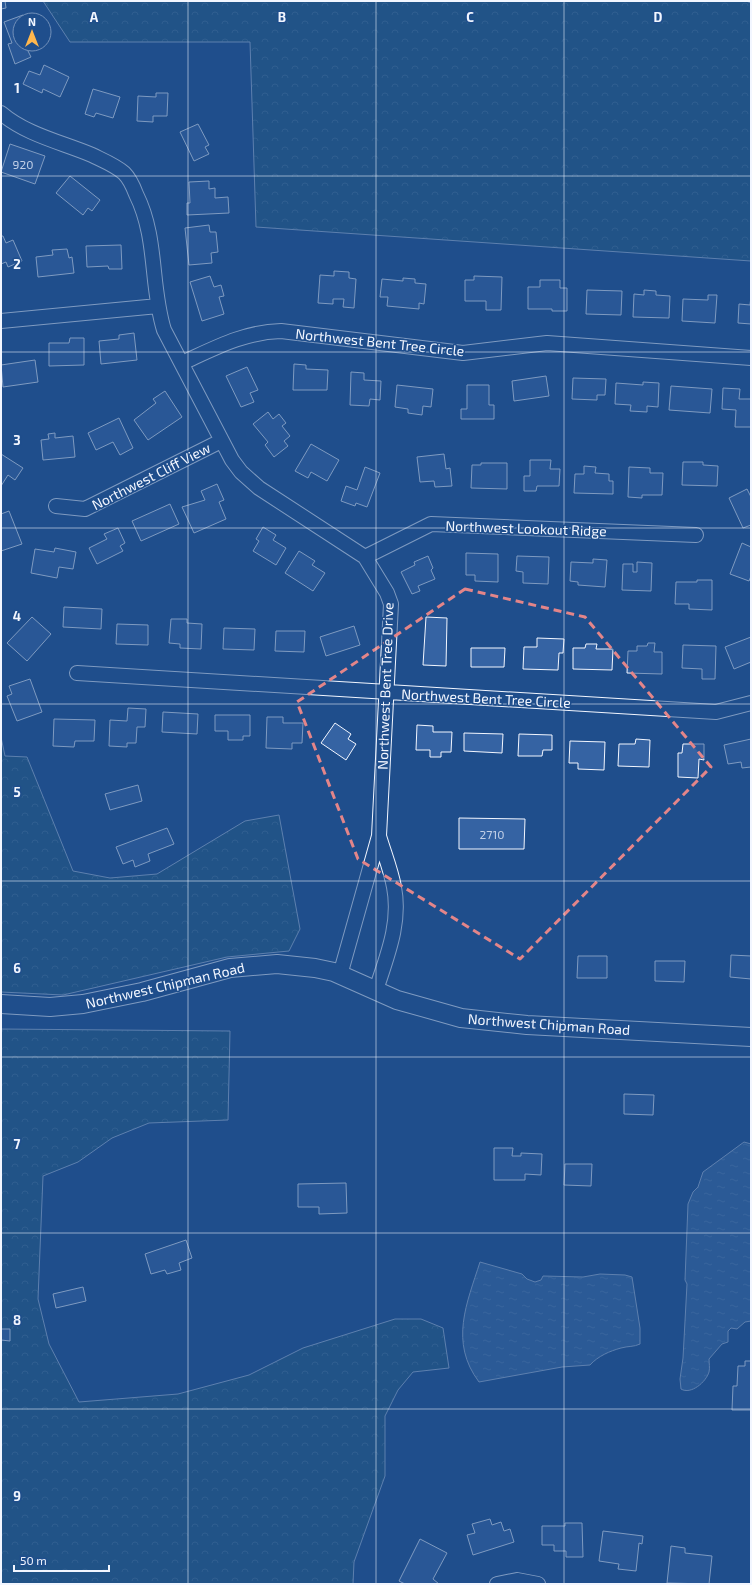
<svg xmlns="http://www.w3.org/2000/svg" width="752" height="1585" viewBox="0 0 752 1585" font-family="'Exo 2',sans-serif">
<defs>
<pattern id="forest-crowns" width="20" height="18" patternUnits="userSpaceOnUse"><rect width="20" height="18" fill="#245a82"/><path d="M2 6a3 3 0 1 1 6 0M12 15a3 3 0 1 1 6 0" fill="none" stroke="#447295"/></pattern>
<pattern id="water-ripples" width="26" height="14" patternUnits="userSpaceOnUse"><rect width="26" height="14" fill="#3b69a3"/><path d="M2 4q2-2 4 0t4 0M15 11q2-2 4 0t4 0" fill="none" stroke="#587fb1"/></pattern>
</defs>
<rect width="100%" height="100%" fill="#1f4e8c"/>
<path fill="url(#forest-crowns)" stroke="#a8bbd7" d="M43,1H746L751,3V261L256,227L250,42H70Z
M1,737L5,756L27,757L73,871L110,878L157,874L245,821L279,815L300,929L289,951L227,957L63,995L1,992Z
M1,1029L230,1031L228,1120L149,1123L112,1138L78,1162L43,1176L38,1299L49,1344L79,1402L178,1394L249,1375L303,1348L395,1319H421L443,1328L449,1368L413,1372L398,1390L385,1416V1476L354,1562L353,1584H1Z"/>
<path fill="url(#water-ripples)" stroke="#a8bbd7" d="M744,1142L751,1144V1321L745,1322L737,1329L731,1328L728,1331V1342L722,1344L709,1359C709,1363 710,1368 709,1372C706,1382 691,1395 681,1389L680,1379L683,1358L687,1284L685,1280L688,1204L693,1192L698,1187L703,1172Z
M480,1262L522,1274L527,1279L535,1282L541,1280L543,1276L583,1277L600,1274L625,1275L632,1277L640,1328V1344C634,1347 628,1346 621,1348C610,1351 598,1356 590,1365L562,1367L479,1382C449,1342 467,1303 480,1262Z"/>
<path fill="#3563a3" stroke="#f2f6ff" d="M1,1H5L6,8L1,9Z
M23,15L25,20H20V44H31L33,49L28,51L31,57L15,64L8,44L12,43L4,22Z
M44,65L69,77L60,97L43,89L42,93L23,84L29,71L40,75Z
M93,89L120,97L113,118L96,113L94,117L85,114Z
M156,93H168L167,116H153V122L137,121L138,96L156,97Z
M198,124L209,145L205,147L209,154L194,161L180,132Z
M10,144L45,156L35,184L1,172Z
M70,176L100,200L92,211L88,208L83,215L56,193Z
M209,181V189L215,188V198L228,197L229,213L187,215V203H190L189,182Z
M209,225L210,232H216L218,252L211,253L212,263L189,265L185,228Z
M1,236H3L6,243L13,240L22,261L8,267L6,262L1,264Z
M121,245L122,269H109L108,266L87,267L86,246Z
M67,249L69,258L72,257L74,273L38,277L36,257L53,255L52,250Z
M334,271L349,272V278L356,279L354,308L343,307L344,299H333V304L318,303L320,275L334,276Z
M210,276L214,287L221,285L224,296L219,297L224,314L202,321L190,282Z
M474,276L502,277L501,310H486V301H465V280H474Z
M403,278L415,279V283L426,284L424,304L419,303V309L387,306L388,297H380L382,279L403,281Z
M540,280H560V288H567V311H552V309H528V287H540Z
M587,290L622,291L621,315L586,314Z
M644,290L656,291V295L670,296L669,318L633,317L634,294L644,295Z
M708,295H717L715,323L682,321L683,299L708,300Z
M751,296V324L738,323L739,304L750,305Z
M134,333L137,360L101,364L99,341L119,339V335Z
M70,338H84V365L49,366V343H69Z
M35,360L38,382L3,387L1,365Z
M294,364L306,365V369L328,370L327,390H293Z
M247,367L258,390L250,393L254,402L241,407L226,376Z
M351,372L364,373V380L381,381L380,400L370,399L369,406L350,405Z
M546,376L549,396L514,401L512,381Z
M573,378L606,379L605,395H597V400L572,399Z
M643,382L659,383L658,407L647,406V412L630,411L631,405L615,404L616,383L643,385Z
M397,385L433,389L431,407L423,406L422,415L408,413V409L395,407Z
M467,385H489V405H494V419H461V409H467Z
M671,386L712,389L710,413L669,410Z
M723,388L740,389L739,399H751V427H735L736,410L722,409Z
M165,391L182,417L148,440L134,420L156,403L153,399Z
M268,412L273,419L279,414L286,423L282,426L290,436L284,441L288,446L274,457L265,445L268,442L253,424Z
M119,418L133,448L120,455L113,442L96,450L88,433Z
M55,433V438L73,436L75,457L43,460L41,440L49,439L48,434Z
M311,444L339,460L327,481L311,472L308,478L295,471Z
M1,454L23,468L15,480L8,475L1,486Z
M444,454L446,469L450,468L452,486L435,487L434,481L420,482L417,457Z
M530,460H551L550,469H560L559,486H537L536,491H524V476H530Z
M683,462H703V465L718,466L717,486L682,485Z
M481,463H507V489L471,488L472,465H481Z
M584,466L596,467L595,473L609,474V481H613V494L574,493L575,474H584Z
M365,467L380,473L367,507L356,503L355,506L341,501L346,486L357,490Z
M629,467L650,468V473H663L662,495H642V498L628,497Z
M217,484L224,500L219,502L226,519L194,533L182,507L205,500L201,491Z
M747,489L751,497V525L743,528L729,498Z
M170,504L179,524L141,541L132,521Z
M9,511L22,544L1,551V514Z
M263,527L276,535L273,540L286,548L276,565L253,551L259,541L256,539Z
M118,528L125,543L120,546L123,551L97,564L89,548L107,539L104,534Z
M742,543L751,547V576L749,581L730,574Z
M55,548L76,552L73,569L59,567L57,578L31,573L35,549L54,552Z
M299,551L315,561L312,565L325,573L313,591L285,573Z
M466,553L498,554V582L475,581V575H466Z
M428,556L433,568L431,570L435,579L418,586L420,591L412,594L401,572L415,565L414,562Z
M517,556L549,557L548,584L523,583V572L516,571Z
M593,559L607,560L605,587L578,585V582L570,581L571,562L593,563Z
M637,562L652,563L651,591L622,590L623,564H633V572H637Z
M697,580H712V610L689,609V604H675L676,582H697Z
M64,607L102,609L101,629L63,627Z
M32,617L51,634L27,661L7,643Z
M426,617L447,618L446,666L423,665Z
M171,619H187V623L202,624L201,649L180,648V644L169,643Z
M117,624L148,625V645L116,644Z
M354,626L360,645L326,656L320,637Z
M224,628L255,629L254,650L223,649Z
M276,631H305L304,652L275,651Z
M751,637V662L734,669L725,647Z
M537,638L564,639L563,653H559L558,670L523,669L524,647H537Z
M648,643H655L654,652H662V674L627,673L628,651H637V646H647Z
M586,644H597L596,649H613L612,670L573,669V648H585Z
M683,645L716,646L715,679H702V669L682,668Z
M471,648H505L504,667H471Z
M30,679L42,712L17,721L7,696L12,694L9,686Z
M128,708L146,709L145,727H137L136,743H127V747L109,746L110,720L127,721Z
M163,712L198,714L197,734L162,732Z
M215,715H250V736H243V740H228V731H215Z
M267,717H283V723H303L302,743H292V749L266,748Z
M54,719L95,720L94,741H75L74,747L53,746Z
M335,723L351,734L348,739L356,744L346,760L321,743Z
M417,725L433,726V732H452L451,752H441V757H430V750H416Z
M464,733L503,734L502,753L464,751Z
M519,734L552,735V750H543L542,756H518Z
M636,739L650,740L649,767L618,766L619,744H635Z
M751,739V767L742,768L741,762L728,764L724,745Z
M570,741L605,742L604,770L578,769V763H569Z
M683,744H704V760L699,759L698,778L678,777V753H682Z
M138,785L142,801L110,810L105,794Z
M459,818L525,819L524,849H459Z
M167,828L174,844L148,854L150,861L135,867L133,860L123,864L116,847Z
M731,955L751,956V979L730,977Z
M578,956H607V978H577Z
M655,961H685L684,982L655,981Z
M624,1094L654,1095L653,1115L624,1114Z
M494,1148H513L512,1156H521V1153L542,1154L541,1175L525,1174V1180H494Z
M565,1164H592L591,1186L564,1185Z
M346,1183L347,1213L319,1214V1207H298V1184Z
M186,1240L192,1258L179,1263L181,1270L167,1274L165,1270L151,1274L145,1254Z
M83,1287L86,1301L56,1308L53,1294Z
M1,1329H10V1341L1,1340Z
M745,1361H751V1410H732L733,1386H737L738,1366H745Z
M490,1519L492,1525L501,1522L504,1531L510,1529L514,1542L473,1555L467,1535L475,1533L472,1524Z
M565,1523H582L583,1557H566V1551H554V1545H542V1526H565Z
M603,1531L643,1536L642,1544L639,1543L636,1571L618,1569L619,1564L599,1561Z
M420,1539L447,1553L433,1579L439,1584H405L399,1581Z
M671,1546L685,1548V1553L712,1556L709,1584L667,1583Z"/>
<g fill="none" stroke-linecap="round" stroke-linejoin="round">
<defs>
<path id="minor" d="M1,113C27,135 61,142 92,155C102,160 115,165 124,173C130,179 133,186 136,194C158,238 150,285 164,330L232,460L241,472L259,488L365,557L387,593L391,604L379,836L340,975
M1,321L158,306
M182,363C215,348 244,332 281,331L463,353L547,343L751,358
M56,506L85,509L221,441
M365,557L431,524L696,535
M77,673L716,712L751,703
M376,990C387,956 401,923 394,887C391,870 384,853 379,836
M497,1584L517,1580L538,1584"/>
<path id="major" d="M1,1004L50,1007L83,1004L142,992L230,968L277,964L315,968L334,972L397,1000L461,1018L527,1025L751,1037"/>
</defs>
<use href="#minor" stroke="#f2f6ff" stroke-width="16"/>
<use href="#major" stroke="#f2f6ff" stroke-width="20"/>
<use href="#minor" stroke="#1f4e8c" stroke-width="14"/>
<use href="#major" stroke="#1f4e8c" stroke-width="18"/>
</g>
<path d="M0 0H752V1585H0ZM465,589L585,617L711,767L520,959L358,859L297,702Z" fill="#1f4e8c" fill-opacity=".55" fill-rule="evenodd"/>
<path fill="none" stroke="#e38589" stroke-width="3" stroke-dasharray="8 5" stroke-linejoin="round" d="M465,589L585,617L711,767L520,959L358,859L297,702Z"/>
<path fill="none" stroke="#f2f6ff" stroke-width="1" stroke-opacity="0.55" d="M188,1V1584M376,1V1584M564,1V1584M1,176H751M1,352H751M1,528H751M1,704H751M1,881H751M1,1057H751M1,1233H751M1,1409H751"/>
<g text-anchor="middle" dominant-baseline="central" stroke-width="3" stroke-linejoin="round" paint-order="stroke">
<g font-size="12" fill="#c3d1e8">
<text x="23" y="164">920</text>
<text x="492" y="834">2710</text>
</g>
<g font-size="14" fill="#f2f6ff" stroke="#1f4e8c">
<text transform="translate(380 342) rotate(6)">Northwest Bent Tree Circle</text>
<text transform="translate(151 476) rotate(-27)">Northwest Cliff View</text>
<text transform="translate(526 528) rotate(2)">Northwest Lookout Ridge</text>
<text transform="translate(385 686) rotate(-88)">Northwest Bent Tree Drive</text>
<text transform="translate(486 698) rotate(3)">Northwest Bent Tree Circle</text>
<text transform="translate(165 985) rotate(-13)">Northwest Chipman Road</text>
<text transform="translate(549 1024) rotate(4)">Northwest Chipman Road</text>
</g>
</g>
<g font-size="13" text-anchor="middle" font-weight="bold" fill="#f2f6ff" stroke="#1f4e8c" stroke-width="3" stroke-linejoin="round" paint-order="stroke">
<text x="94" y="22">A</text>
<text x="282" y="22">B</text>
<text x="470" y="22">C</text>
<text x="658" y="22">D</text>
<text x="17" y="93">1</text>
<text x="17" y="269">2</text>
<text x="17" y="445">3</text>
<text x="17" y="621">4</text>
<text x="17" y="797">5</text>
<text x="17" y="973">6</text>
<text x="17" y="1149">7</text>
<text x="17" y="1325">8</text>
<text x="17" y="1501">9</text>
</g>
<rect width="752" height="1585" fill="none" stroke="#f2f6ff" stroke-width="4"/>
<g transform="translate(32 32)"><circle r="19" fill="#1f4e8c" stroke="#7391ba"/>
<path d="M0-3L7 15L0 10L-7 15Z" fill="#ffb74d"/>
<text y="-6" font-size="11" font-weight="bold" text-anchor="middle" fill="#f2f6ff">N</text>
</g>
<path d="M14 1565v6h95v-6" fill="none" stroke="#f2f6ff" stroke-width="2"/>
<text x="20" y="1565" font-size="12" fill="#f2f6ff" stroke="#1f4e8c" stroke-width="3" paint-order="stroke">50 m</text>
</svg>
